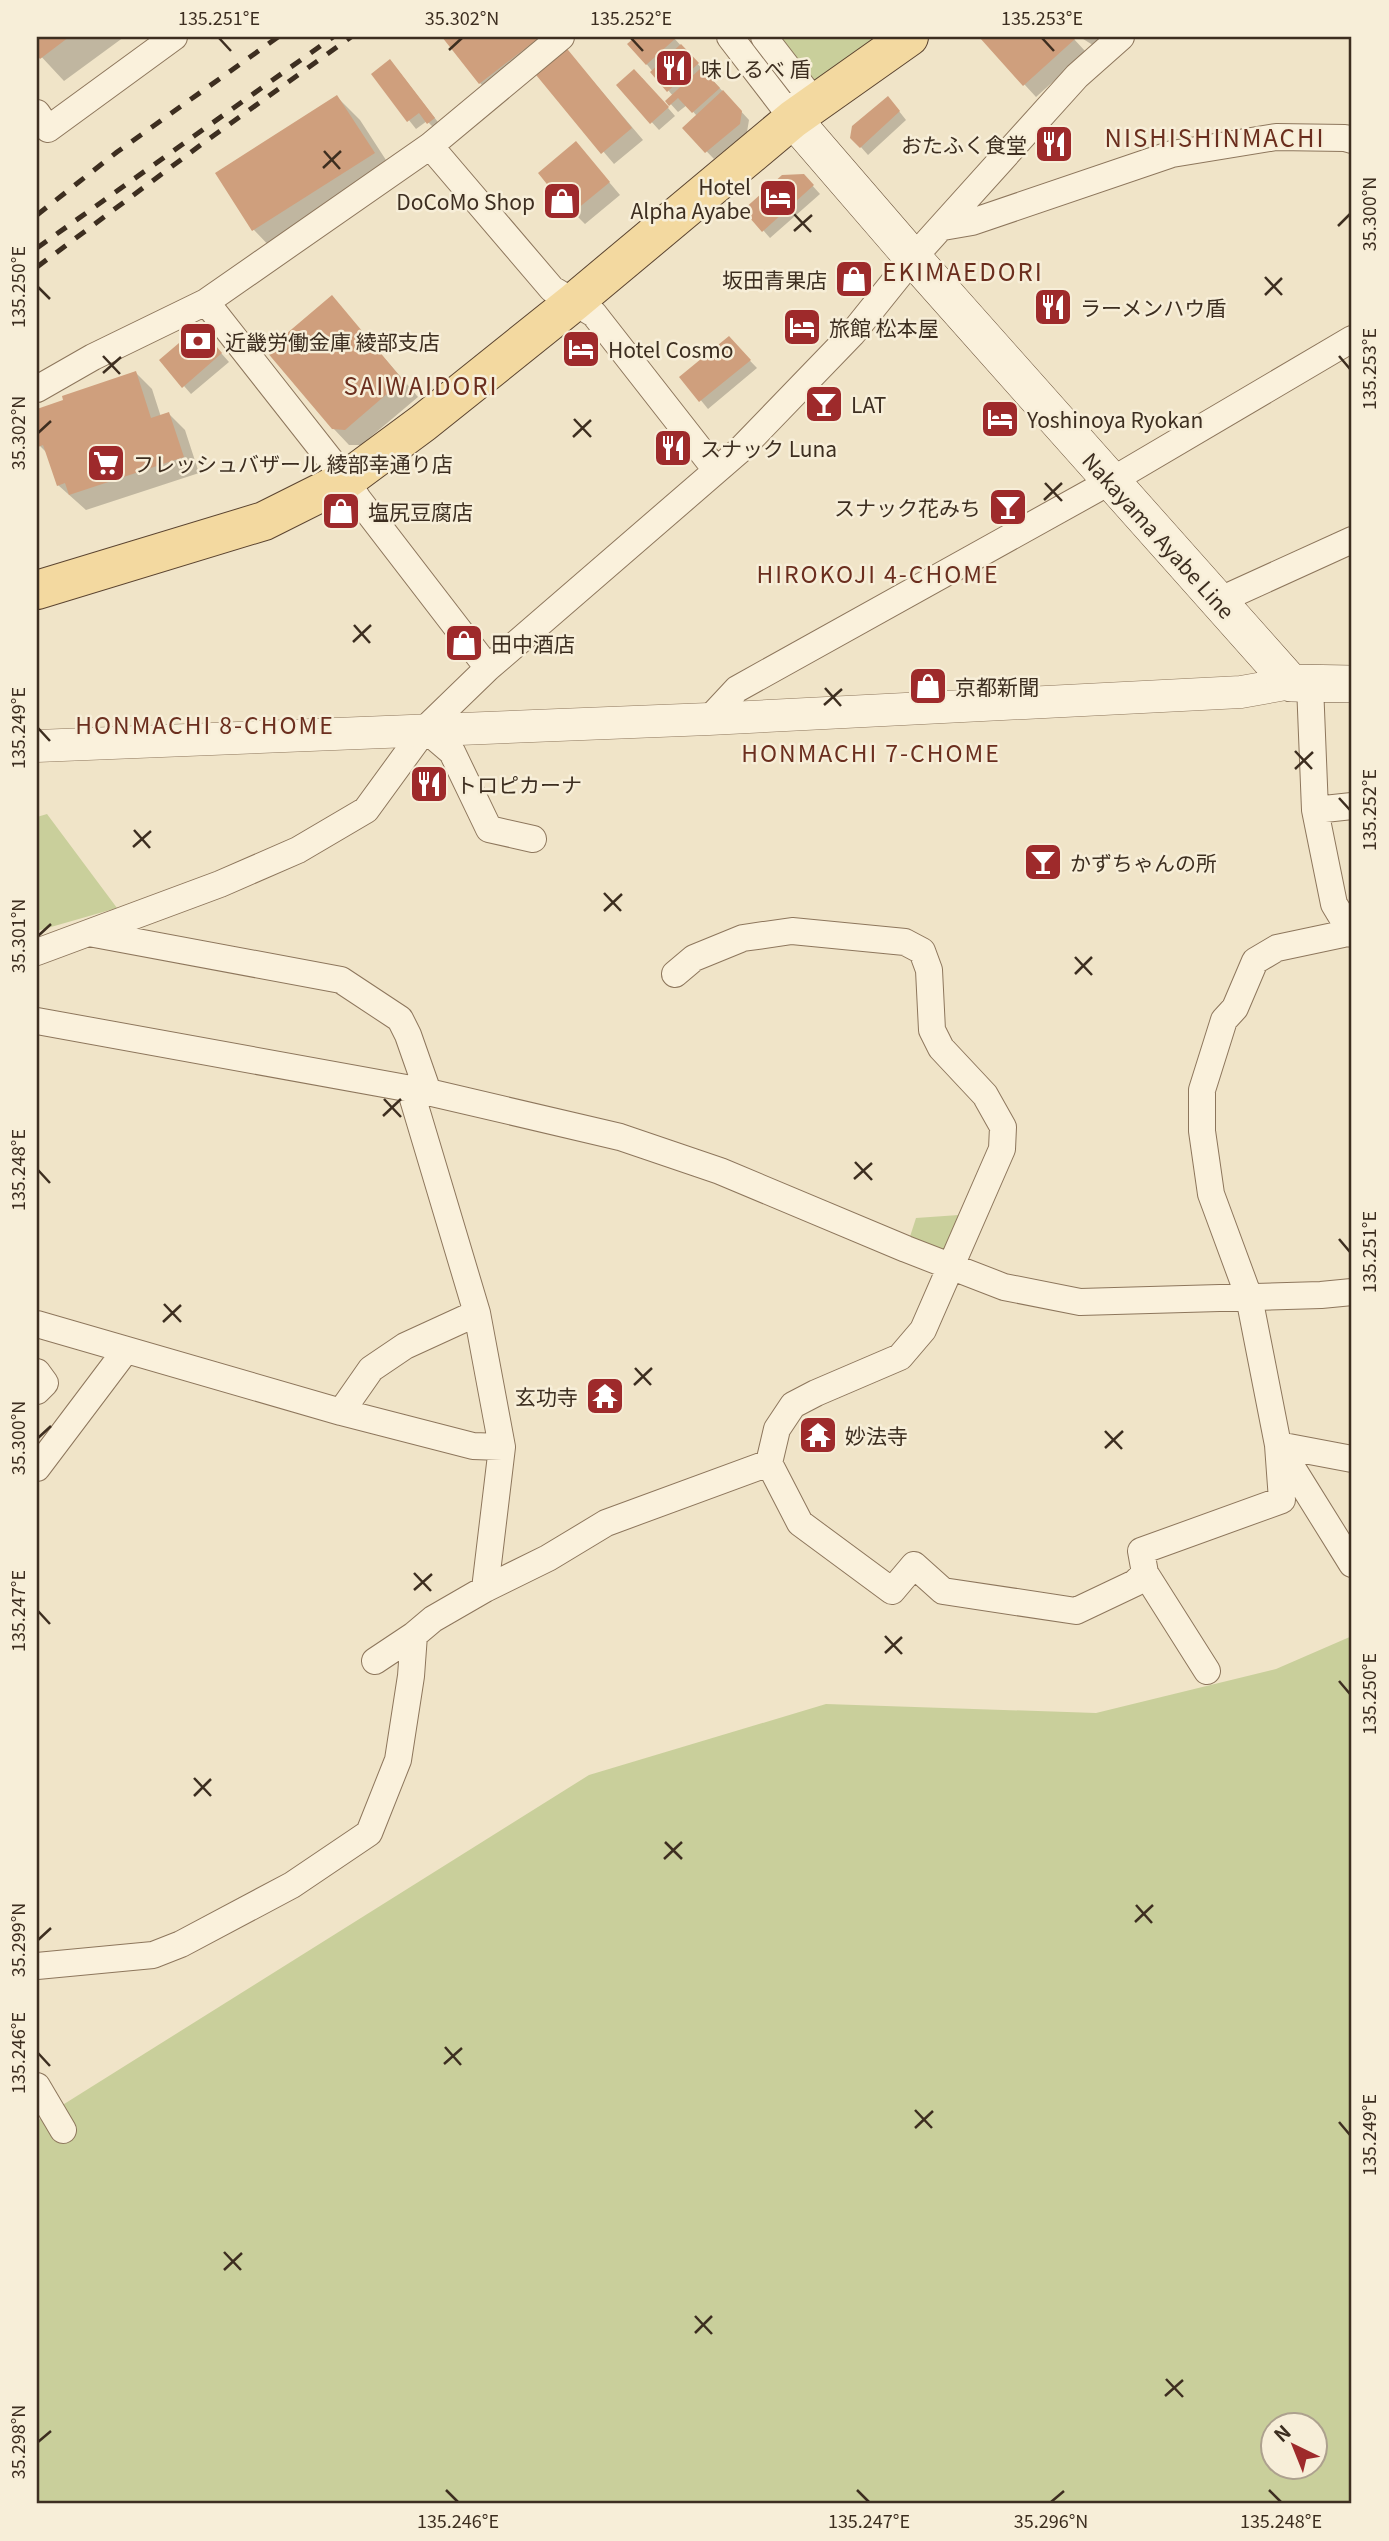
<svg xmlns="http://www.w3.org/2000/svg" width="1389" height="2541" viewBox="0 0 1389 2541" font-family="Georgia,'Noto Sans JP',serif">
<rect width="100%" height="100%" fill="#f0e4c8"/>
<path fill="#c9cf9b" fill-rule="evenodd" d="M775,37H882L811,84Z
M47,814L117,908L37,931V817Z
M973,1214L951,1268L906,1249L916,1218Z
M1352,1636V2504H37V2121L589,1775L826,1704L1096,1713L1276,1669ZM1274,2426H1316V2468H1274Z"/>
<path fill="#0003" d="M37,37H124L64,81L37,52Z
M444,37H562L564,47L643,140L614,164L534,70L496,99L480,83Z
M638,37H673L749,120L747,132L714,159L684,128L697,116L687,105L678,112L668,101L673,96L630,44Z
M984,37H1072L1086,52L1036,97L982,38Z
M1080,37H1134L1112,57Z
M397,69L441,126L436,130L427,121L416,129L373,75Z
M642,78L675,116L659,130L618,85Z
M337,97L360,120L397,177L277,254L254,230L218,174Z
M895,106L906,120L868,155L852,137Z
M576,143L620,195L585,224L573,212Z
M811,184L820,194L770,238L763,230Z
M332,297L418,397L361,445H349L333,428Z
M206,336L229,362L191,394L184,386Z
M729,339L757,368L708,409L682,377Z
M136,373L152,389L161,417L169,414L185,430L199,473L86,510L58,485L48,454L40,446L37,423Z"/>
<path fill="#cf9f7d" d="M37,37H69L40,59L37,55Z
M442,37H540L479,84Z
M635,37H675L676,38L646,65L627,44Z
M981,37H1073L1075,39L1023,86L980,38Z
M681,44L699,63L667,92L650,72Z
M564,45L632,128L601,154L532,70Z
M390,59L435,118L427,124L419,113L407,122L371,74Z
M701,68L720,88L692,113L678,98L669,106L665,101Z
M634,69L669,107L650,124L616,85Z
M723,90L742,111L740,124L705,153L682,128Z
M337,95L375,153L252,231L215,173Z
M888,96L900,111L860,148L850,138L852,126Z
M576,141L610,182L571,214L538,173Z
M804,174L814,185L762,232L743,210L782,175Z
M332,295L403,380L345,430L332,429L266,351Z
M199,326L222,353L182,388L159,360Z
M729,336L751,360L699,402L679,377Z
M136,371L151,418L169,412L184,457L69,495L65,483L57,486L43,445L38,447L37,409L63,400L62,396Z"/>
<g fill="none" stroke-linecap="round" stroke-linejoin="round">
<defs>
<path id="minor" d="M730,37L793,119L805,90L764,37
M37,113L48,129L174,37
M430,146L552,289L594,314L716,470
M943,227L972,222L1172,154L1276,137L1345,138L1352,140
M206,302L346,480L358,499L488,668
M37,389L93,357L206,302L430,146L561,37
M1218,601L1352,540
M1310,685L1315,810L1334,904L1352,934
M709,719L737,689L1111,481L1352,339
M425,729L452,752L489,829L533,839
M1315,810L1352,806
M1350,930L1343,934L1277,948L1255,961L1235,1008L1224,1020L1202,1090V1131L1211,1194L1249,1297L1278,1445L1352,1564
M89,933L341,980L400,1019L408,1035L428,1092
M37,952L220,884L298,850L366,810L425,729L488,668L739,451L852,334L913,258L1077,76L1121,37
M675,974L694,958L743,938L792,931L905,942L922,951L929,970L932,1030L941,1048L985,1095L1003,1127L1002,1149L923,1330L900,1357L816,1393L793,1405L777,1429L769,1463L800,1523L892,1591L914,1565L943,1591L1076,1611L1135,1583L1145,1573L1141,1551L1282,1500L1278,1445L1352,1459
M37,1021L428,1092L620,1137L720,1171L906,1249L1004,1287L1080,1302L1321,1295L1352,1292
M410,1089L477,1313L502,1447L485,1589
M37,1324L341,1412L473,1446L502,1447
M37,1372L45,1383L37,1391
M341,1412L371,1369L405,1346L477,1313
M37,1468L126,1350
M1145,1573L1207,1671
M375,1661L414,1635
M37,1966L153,1955L181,1944L292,1885L369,1833L398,1760L411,1676L414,1635L433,1619L485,1589L548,1558L606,1523L769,1463
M37,2086L63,2130"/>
<path id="tertiary" d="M37,746L709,719L1241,692L1291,683"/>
<path id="secondary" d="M793,119L913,258L1291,683L1352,684"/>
<path id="primary" d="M37,590L264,521L346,480L423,423L574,302L793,119L909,37"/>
</defs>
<use href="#minor" stroke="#8d765c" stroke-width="28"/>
<use href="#tertiary" stroke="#8d765c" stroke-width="33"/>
<use href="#secondary" stroke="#6f573f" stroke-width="38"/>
<use href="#primary" stroke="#5b4430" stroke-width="40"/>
<use href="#minor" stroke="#faf1dc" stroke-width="26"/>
<use href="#tertiary" stroke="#faf1dc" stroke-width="32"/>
<use href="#secondary" stroke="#faf1dc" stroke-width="37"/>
<use href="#primary" stroke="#f3d9a0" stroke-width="38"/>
<path stroke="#3d2e20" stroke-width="5" stroke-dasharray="12 12" stroke-linecap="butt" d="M37,215L117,152L278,37
M37,248L333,37
M37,267L206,141L351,37"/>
</g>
<path fill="none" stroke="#3d2e20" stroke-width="2.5" d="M219,38L231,51M631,38L643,51M1042,38L1054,51M449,50L462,38M324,151L340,169M323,168L341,151M794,214L811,232M1338,226L1350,214M794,231L812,215M1265,277L1282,295M38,287L50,299M1265,295L1282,278M103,356L120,374M1339,356L1350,369M103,373L121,357M574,419L591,437M38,433L51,421M573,437L591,420M1045,483L1062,501M1044,500L1062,483M354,625L370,643M353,642L371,625M825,688L841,706M824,705L842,689M38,728L50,741M1295,751L1312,769M1295,769L1313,752M1339,798L1350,810M134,830L150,848M133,847L151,831M604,893L621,911M604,911L622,894M38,936L51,924M1075,957L1092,975M1075,974L1092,957M384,1099L401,1117M383,1116L401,1099M855,1162L872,1180M38,1170L50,1183M854,1179L872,1163M1339,1239L1350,1252M164,1304L181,1322M163,1322L181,1305M635,1368L651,1385M634,1385L652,1368M1105,1431L1122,1449M38,1438L51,1426M1105,1448L1123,1431M414,1573L431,1591M414,1590L432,1574M38,1611L50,1624M885,1636L902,1654M885,1653L902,1637M1339,1681L1350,1694M194,1778L211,1796M194,1796L211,1779M665,1842L682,1859M664,1859L682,1842M1136,1905L1152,1923M1135,1922L1153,1905M38,1940L51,1928M445,2047L461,2065M38,2053L50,2066M444,2064L462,2048M915,2110L932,2128M1339,2122L1350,2135M915,2128L933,2111M224,2252L241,2270M224,2270L242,2253M695,2316L712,2334M695,2333L712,2316M1166,2379L1183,2397M1165,2396L1183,2380M38,2442L51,2431M446,2490L458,2502M857,2490L869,2502M1269,2490L1281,2502M1051,2502L1064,2491"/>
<defs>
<symbol id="restaurant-square" viewBox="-11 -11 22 22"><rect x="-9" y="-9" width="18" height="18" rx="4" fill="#9e2a2b" stroke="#f7eed8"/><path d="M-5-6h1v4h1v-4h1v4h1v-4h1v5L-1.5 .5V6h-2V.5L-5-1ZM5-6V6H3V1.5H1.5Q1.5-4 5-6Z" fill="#fff"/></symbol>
<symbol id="hotel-square" viewBox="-11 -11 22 22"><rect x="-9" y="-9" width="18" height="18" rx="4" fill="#9e2a2b" stroke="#f7eed8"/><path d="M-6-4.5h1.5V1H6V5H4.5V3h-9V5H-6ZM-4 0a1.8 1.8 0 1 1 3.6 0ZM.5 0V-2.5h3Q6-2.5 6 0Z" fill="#fff"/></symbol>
<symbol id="shop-square" viewBox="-11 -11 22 22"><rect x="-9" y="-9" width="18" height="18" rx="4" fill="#9e2a2b" stroke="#f7eed8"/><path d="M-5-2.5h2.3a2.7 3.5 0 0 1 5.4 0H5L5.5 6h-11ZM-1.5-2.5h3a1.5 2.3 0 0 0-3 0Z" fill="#fff"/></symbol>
<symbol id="bank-square" viewBox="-11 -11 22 22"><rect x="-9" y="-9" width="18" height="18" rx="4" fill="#9e2a2b" stroke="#f7eed8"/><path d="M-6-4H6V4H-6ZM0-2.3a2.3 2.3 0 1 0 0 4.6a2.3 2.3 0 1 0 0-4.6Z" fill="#fff"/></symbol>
<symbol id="bar-square" viewBox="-11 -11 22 22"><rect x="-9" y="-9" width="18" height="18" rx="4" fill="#9e2a2b" stroke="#f7eed8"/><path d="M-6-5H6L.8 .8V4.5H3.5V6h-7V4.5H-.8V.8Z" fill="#fff"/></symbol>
<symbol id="supermarket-square" viewBox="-11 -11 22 22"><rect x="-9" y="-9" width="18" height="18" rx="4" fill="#9e2a2b" stroke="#f7eed8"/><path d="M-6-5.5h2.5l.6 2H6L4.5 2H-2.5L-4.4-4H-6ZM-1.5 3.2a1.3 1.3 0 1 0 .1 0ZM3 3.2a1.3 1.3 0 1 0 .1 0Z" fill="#fff"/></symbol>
<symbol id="temple-square" viewBox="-11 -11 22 22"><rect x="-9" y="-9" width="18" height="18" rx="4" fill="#9e2a2b" stroke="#f7eed8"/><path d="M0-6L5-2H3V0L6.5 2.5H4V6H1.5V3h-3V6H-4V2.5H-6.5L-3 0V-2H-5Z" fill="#fff"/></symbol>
</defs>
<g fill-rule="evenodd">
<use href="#restaurant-square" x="652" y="46" width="44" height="44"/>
<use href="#restaurant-square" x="1032" y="122" width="44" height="44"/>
<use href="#hotel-square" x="756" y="176" width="44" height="44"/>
<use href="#shop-square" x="540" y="179" width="44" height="44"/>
<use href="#shop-square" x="832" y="257" width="44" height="44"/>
<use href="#restaurant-square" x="1031" y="285" width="44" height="44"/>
<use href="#hotel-square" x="780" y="305" width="44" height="44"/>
<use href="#bank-square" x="176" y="319" width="44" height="44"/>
<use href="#hotel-square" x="559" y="327" width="44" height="44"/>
<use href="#bar-square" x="802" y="382" width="44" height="44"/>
<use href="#hotel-square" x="978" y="397" width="44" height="44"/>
<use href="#restaurant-square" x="651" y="426" width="44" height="44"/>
<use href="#supermarket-square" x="84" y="441" width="44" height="44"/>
<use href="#bar-square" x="986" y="485" width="44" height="44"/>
<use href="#shop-square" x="319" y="489" width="44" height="44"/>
<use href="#shop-square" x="442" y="621" width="44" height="44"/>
<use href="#shop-square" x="906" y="664" width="44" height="44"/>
<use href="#restaurant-square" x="407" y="762" width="44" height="44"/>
<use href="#bar-square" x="1021" y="840" width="44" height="44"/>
<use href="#temple-square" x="583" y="1374" width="44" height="44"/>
<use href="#temple-square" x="796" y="1413" width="44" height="44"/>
</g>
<g text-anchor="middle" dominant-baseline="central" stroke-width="5" stroke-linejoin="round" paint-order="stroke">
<g font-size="21" fill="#3d2e20" stroke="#f7eed8" text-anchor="start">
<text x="701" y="68">味しるべ 盾</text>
<text x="1027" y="144" text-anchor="end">おたふく食堂</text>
<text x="751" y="186" text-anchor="end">Hotel<tspan x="751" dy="24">Alpha Ayabe</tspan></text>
<text x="535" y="201" text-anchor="end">DoCoMo Shop</text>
<text x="827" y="279" text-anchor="end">坂田青果店</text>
<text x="1080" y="307">ラーメンハウ盾</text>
<text x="829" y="327">旅館 松本屋</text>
<text x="225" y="341">近畿労働金庫 綾部支店</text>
<text x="608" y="349">Hotel Cosmo</text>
<text x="851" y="404">LAT</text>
<text x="1027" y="419">Yoshinoya Ryokan</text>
<text x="700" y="448">スナック Luna</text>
<text x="133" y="463">フレッシュバザール 綾部幸通り店</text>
<text x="981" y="507" text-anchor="end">スナック花みち</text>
<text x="368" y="511">塩尻豆腐店</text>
<text x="491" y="643">田中酒店</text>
<text x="955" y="686">京都新聞</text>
<text x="456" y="784">トロピカーナ</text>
<text x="1070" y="862">かずちゃんの所</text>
<text x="578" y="1396" text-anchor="end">玄功寺</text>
<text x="845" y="1435">妙法寺</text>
</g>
<g font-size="21" fill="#3d2e20" stroke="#f7eed8">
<text transform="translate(1159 535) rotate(48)">Nakayama Ayabe Line</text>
</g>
<g font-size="23" letter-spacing="2" fill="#6b2e1e" stroke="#f7eed8">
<text x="878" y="573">HIROKOJI 4-CHOME</text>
<text x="205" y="724">HONMACHI 8-CHOME</text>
<text x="871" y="752">HONMACHI 7-CHOME</text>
</g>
<g font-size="24" letter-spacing="2" fill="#6b2e1e" stroke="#f7eed8">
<text x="1215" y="136">NISHISHINMACHI</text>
<text x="963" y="270">EKIMAEDORI</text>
<text x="421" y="384">SAIWAIDORI</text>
</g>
</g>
<rect width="1389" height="2541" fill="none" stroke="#f7eed8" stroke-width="77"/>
<g transform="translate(1294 2446) rotate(317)"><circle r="33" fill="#f7eed8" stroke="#ada18e" stroke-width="2"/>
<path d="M0-5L12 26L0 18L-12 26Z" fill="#9e2a2b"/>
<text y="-10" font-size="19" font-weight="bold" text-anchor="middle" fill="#3d2e20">N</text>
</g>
<rect x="38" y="38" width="1312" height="2464" fill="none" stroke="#3d2e20" stroke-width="2.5"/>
<g font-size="18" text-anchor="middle" fill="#3d2e20">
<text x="219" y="25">135.251°E</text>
<text x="462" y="25">35.302°N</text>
<text x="631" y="25">135.252°E</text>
<text x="1042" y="25">135.253°E</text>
<text transform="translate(1370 214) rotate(-90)" y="6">35.300°N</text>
<text transform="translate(19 287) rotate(-90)" y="6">135.250°E</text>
<text transform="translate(1370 369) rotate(-90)" y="6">135.253°E</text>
<text transform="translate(19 433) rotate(-90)" y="6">35.302°N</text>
<text transform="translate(19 728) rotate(-90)" y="6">135.249°E</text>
<text transform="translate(1370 810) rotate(-90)" y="6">135.252°E</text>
<text transform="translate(19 936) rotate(-90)" y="6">35.301°N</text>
<text transform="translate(19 1170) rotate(-90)" y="6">135.248°E</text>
<text transform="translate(1370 1252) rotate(-90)" y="6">135.251°E</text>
<text transform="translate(19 1438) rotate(-90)" y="6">35.300°N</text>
<text transform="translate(19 1611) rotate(-90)" y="6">135.247°E</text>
<text transform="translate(1370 1694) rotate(-90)" y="6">135.250°E</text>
<text transform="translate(19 1940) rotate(-90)" y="6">35.299°N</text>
<text transform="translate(19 2053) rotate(-90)" y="6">135.246°E</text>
<text transform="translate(1370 2135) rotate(-90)" y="6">135.249°E</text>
<text transform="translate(19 2442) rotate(-90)" y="6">35.298°N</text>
<text x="458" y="2528">135.246°E</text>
<text x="869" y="2528">135.247°E</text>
<text x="1051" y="2528">35.296°N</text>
<text x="1281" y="2528">135.248°E</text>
</g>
</svg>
